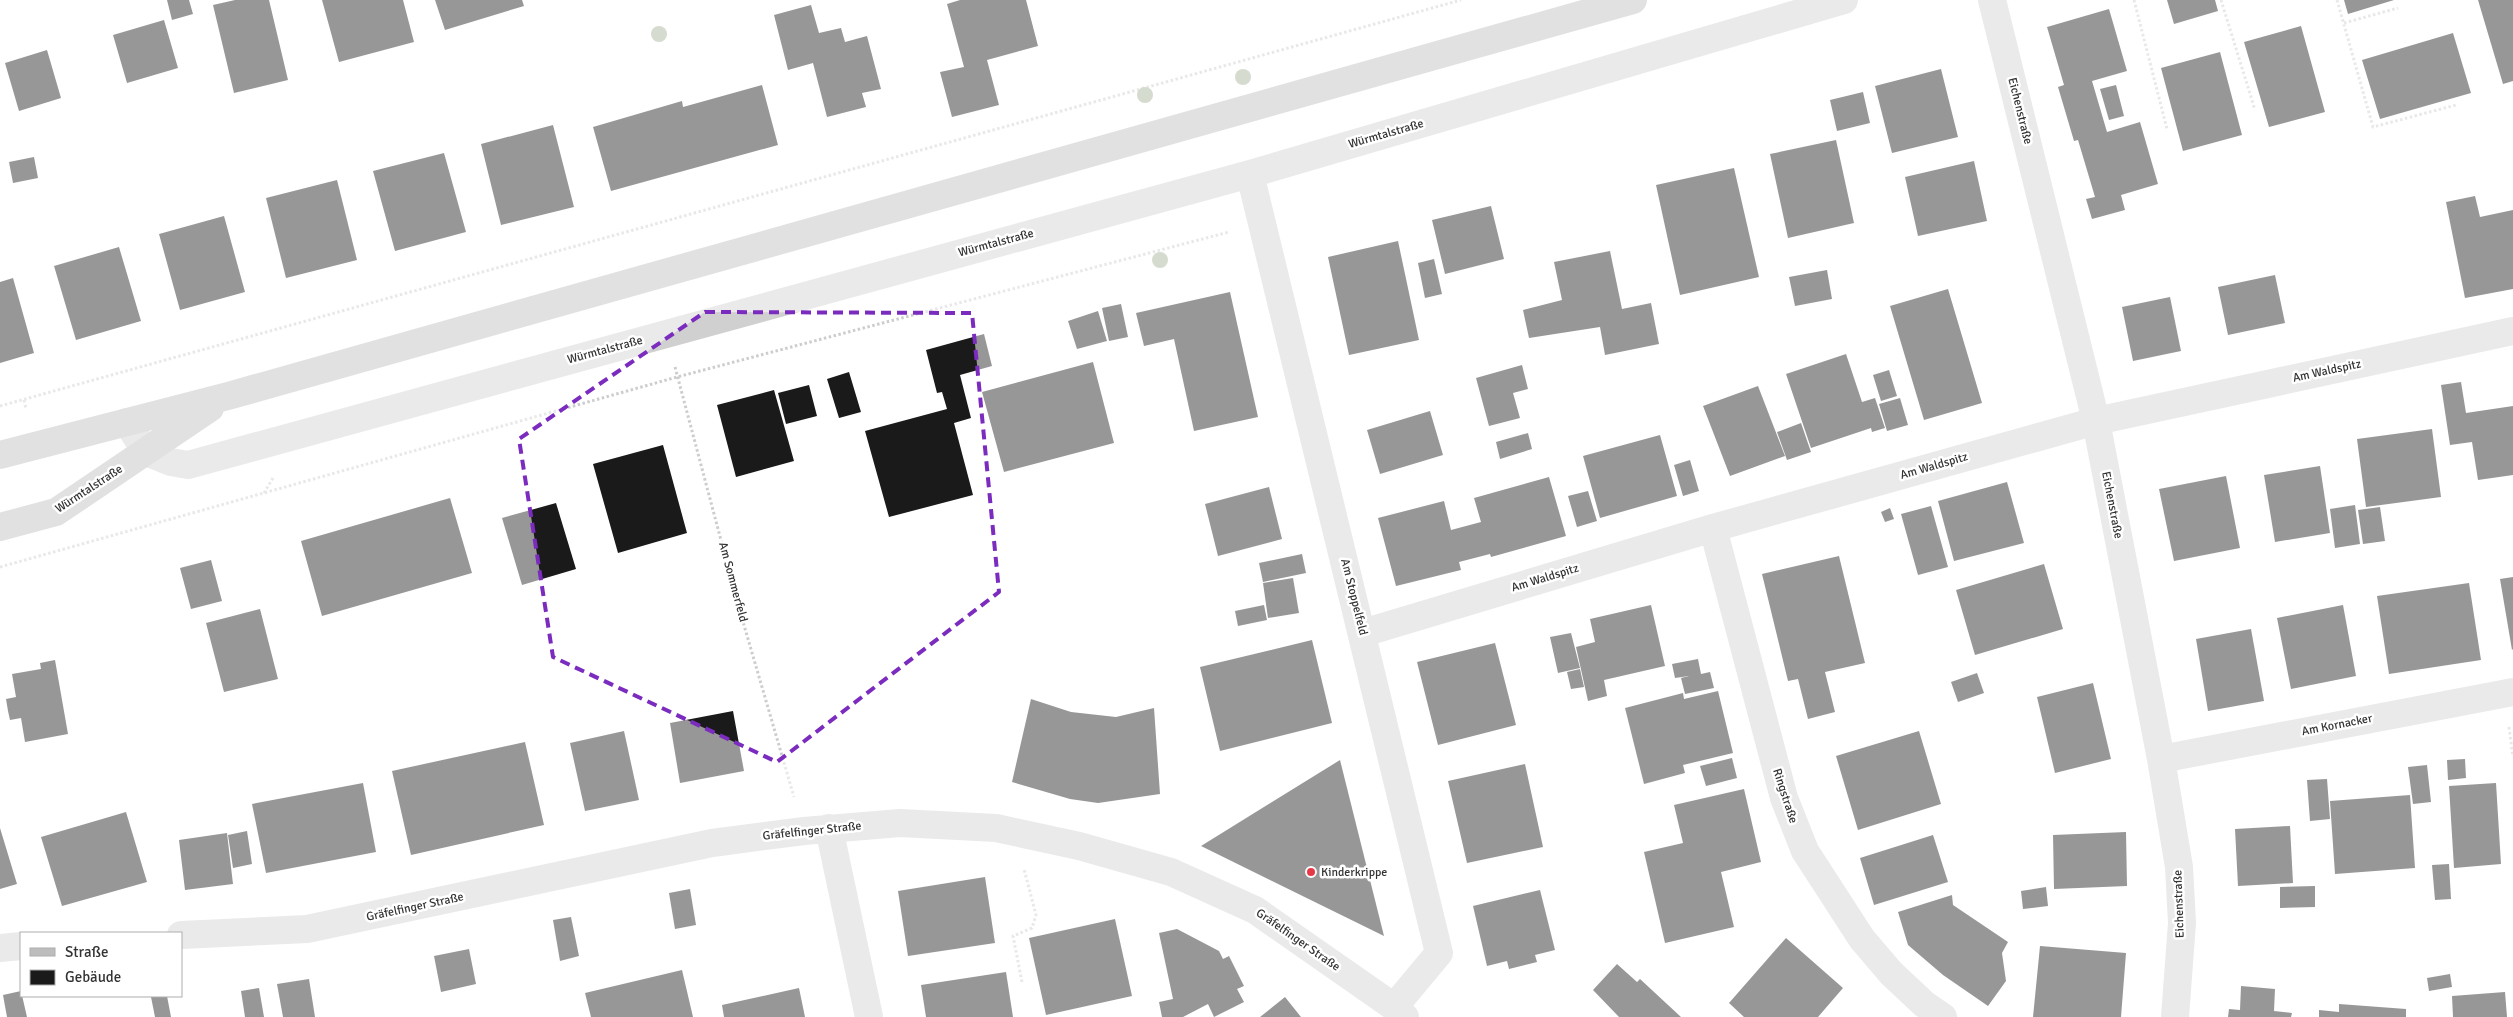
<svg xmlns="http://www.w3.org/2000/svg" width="2513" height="1017" viewBox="0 0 2513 1017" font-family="Signika,sans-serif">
<rect width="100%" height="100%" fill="#fff"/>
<path fill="#1a1a1a" d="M167,0H189L193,14L172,20Z
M235,0H269L288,80L234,93L213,5Z
M322,0H403L414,42L339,62Z
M435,0H522L524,6L445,30Z
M960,0H1026L1038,46L987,60L999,105L952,117L940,72L964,67L947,4Z
M2167,0H2215L2218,11L2174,24Z
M2344,0H2394L2348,14Z
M2478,0H2513V81L2503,84Z
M811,5L819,33L841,28L845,42L867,36L881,89L862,93L866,107L827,117L813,63L788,70L774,15Z
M2109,9L2127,71L2092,81L2107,132L2140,122L2158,184L2121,195L2125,210L2092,219L2086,199L2095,197L2078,140L2074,141L2058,87L2064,85L2047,27Z
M164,20L178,68L127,83L113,35Z
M2301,26L2325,112L2269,127L2244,42Z
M2453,33L2471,93L2380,119L2362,60Z
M47,50L61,98L19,111L5,63Z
M2220,52L2242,135L2183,151L2161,68Z
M1941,69L1958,137L1892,153L1875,86Z
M762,85L778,145L611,191L593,127L682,101L683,107Z
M2116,85L2124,116L2109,120L2100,89Z
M1863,92L1870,123L1837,131L1830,100Z
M553,125L574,207L501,225L481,144Z
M1836,140L1854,223L1788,238L1770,154Z
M444,153L466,232L395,251L373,171Z
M34,157L38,178L13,183L9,162Z
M1974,161L1987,221L1918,236L1905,177Z
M1734,168L1759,277L1680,295L1656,185Z
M337,180L357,260L286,278L266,198Z
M2475,196L2480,217L2513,210V289L2465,298L2446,202Z
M1491,206L1504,259L1445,274L1432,220Z
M224,216L245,292L180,310L159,234Z
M1398,241L1419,340L1349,355L1328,257Z
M119,247L141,321L76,340L54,266Z
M1610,251L1622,309L1651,303L1659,344L1605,355L1600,327L1529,338L1523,310L1562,300L1554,262Z
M1434,259L1442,294L1425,298L1418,263Z
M1827,270L1832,299L1795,306L1789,277Z
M2275,275L2285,323L2228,335L2218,287Z
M13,278L34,353L0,363V282Z
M1948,289L1982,403L1924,420L1890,306Z
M1230,292L1258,417L1194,431L1174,339L1144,346L1136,313Z
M2170,297L2181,351L2133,361L2122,307Z
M1121,304L1128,337L1109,341L1102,308Z
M1098,311L1107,341L1077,349L1068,321Z
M984,334L992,366L960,375L971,418L954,423L973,495L889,517L865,431L947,409L942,392L937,393L926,350Z
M1846,354L1862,402L1875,398L1885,428L1872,432L1871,428L1811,448L1786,374Z
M1093,362L1114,443L1004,472L982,392Z
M1522,365L1528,389L1513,393L1520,418L1489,426L1476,378Z
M1889,370L1897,396L1881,401L1873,375Z
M849,372L861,412L839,418L827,379Z
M2461,382L2466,413L2513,406V475L2478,480L2472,442L2450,445L2441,385Z
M809,385L817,416L786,424L778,393Z
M1758,386L1785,456L1730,476L1703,406Z
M774,390L794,461L736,477L717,405Z
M1900,398L1908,425L1887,431L1879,404Z
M1430,411L1443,455L1380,474L1367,430Z
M1801,423L1811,452L1787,460L1777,432Z
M2432,429L2441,497L2366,507L2357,439Z
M1528,433L1532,449L1500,459L1496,442Z
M1660,435L1677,496L1600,518L1583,456Z
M663,445L687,533L618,553L593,464Z
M1690,460L1699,491L1683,496L1674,465Z
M2320,466L2330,533L2275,542L2264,475Z
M2226,476L2240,548L2174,561L2159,489Z
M1549,477L1566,536L1491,557L1490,554L1459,562L1461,570L1396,586L1378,518L1444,501L1451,530L1481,522L1474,498Z
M2007,482L2024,543L1954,561L1938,501Z
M1269,487L1282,539L1218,556L1205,504Z
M1588,491L1597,521L1577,527L1568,496Z
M450,498L472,573L322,616L301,541Z
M556,503L576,569L522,585L502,518Z
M2355,505L2360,544L2335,548L2330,509Z
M1931,506L1948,567L1918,575L1901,514Z
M2380,507L2385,541L2363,544L2358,510Z
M1890,508L1894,519L1885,522L1881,512Z
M1302,554L1306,573L1263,582L1259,563Z
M1839,556L1865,663L1825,672L1835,712L1808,719L1798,679L1788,681L1762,574Z
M211,560L222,601L191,609L180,568Z
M2044,564L2063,629L1975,655L1956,590Z
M2513,577V649L2512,650L2500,579Z
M1293,578L1299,613L1268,618L1263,583Z
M2469,583L2481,660L2389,674L2377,596Z
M1264,605L1267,620L1238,626L1235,611Z
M1651,605L1665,666L1604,680L1607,696L1588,701L1576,647L1595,642L1590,619Z
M2343,605L2356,676L2291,689L2277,618Z
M260,609L278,679L224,692L206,623Z
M2251,629L2264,701L2208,711L2196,639Z
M1571,633L1580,668L1558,673L1550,637Z
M1312,640L1332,723L1220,751L1200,667Z
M1495,643L1516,725L1438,745L1417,662Z
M1698,659L1701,674L1710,672L1714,688L1685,694L1681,678L1689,676L1675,678L1672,664Z
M55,660L68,734L25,742L21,718L10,720L8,711L6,699L16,697L12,674L41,669L40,663Z
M1580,669L1584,687L1571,689L1567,672Z
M1977,673L1984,693L1958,702L1951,682Z
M2093,683L2111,759L2055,773L2037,697Z
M1718,691L1733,753L1683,765L1685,773L1644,784L1625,708L1683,693L1684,699Z
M1031,699L1071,712L1116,717L1154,708L1160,794L1098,803L1070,799L1012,782Z
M733,711L744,771L680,783L670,723Z
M624,731L639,800L585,811L570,743Z
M1919,731L1941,804L1858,830L1836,756Z
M525,742L544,825L411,855L392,771Z
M1732,758L1737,778L1706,786L1700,766Z
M2465,759L2466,778L2448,780L2447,760Z
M1340,760L1384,936L1201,846Z
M1525,764L1543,847L1467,863L1448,781Z
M2427,765L2431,802L2413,804L2408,767Z
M2327,779L2330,819L2310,821L2307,780Z
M363,783L376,852L266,873L252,804Z
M2496,783L2501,864L2454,868L2449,786Z
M1744,789L1761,862L1721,872L1734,927L1665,943L1644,852L1683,843L1674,805Z
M2410,795L2415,868L2335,874L2330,801Z
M126,812L147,882L62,906L41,837Z
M2290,826L2293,883L2238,886L2235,829Z
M0,828L17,884L0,889Z
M247,831L252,864L233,868L228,835Z
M2126,832L2127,886L2054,889L2053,835Z
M227,833L233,884L185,890L179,840Z
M1933,835L1948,882L1874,905L1860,858Z
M2449,864L2451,899L2435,900L2432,865Z
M985,877L995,943L908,956L898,891Z
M2315,886V907L2280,908V887Z
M2046,887L2048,906L2023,909L2021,891Z
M690,889L696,925L675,929L669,893Z
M1540,890L1555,950L1535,955L1537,962L1509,969L1507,961L1487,966L1473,906Z
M1952,895L1953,905L2008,942L2002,953L2006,981L1988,1006L1943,975L1908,945L1898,912Z
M571,917L579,956L560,961L553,920Z
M1115,919L1132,996L1046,1015L1029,938Z
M1177,929L1219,951L1223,959L1229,956L1244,986L1237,989L1244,1002L1214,1017L1208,1004L1183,1017H1162L1159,1002L1173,999L1159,933Z
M1786,938L1843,988L1818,1017H1744L1729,1003Z
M2040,946L2126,953L2121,1017H2033Z
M469,949L476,984L441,992L434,956Z
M1617,964L1637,982L1640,979L1681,1017H1619L1593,990Z
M682,970L693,1017H591L585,993Z
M1006,972L1013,1017H926L921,985Z
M2450,974L2452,987L2429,991L2427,978Z
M309,979L315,1017H283L277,984Z
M2241,986L2275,989L2274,1011L2292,1013L2291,1017H2228L2229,1009L2240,1010Z
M259,988L264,1017H245L241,991Z
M799,988L805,1017H724L722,1005Z
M21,991L27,1017H7L3,995Z
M2505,992L2507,1017H2453L2452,996Z
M167,996L171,1017H155L151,997Z
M1285,997L1301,1017H1260Z
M2339,1004L2406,1009V1017H2319V1010L2339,1012Z"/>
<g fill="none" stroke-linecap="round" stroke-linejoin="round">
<path stroke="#cdcdcd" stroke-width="3" stroke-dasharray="2.5 2.5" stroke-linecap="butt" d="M2134,0L2167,129
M2221,0L2255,110
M2337,0L2373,127L2456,105
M2344,23L2398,8
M675,367L739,608L794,797
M24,400L26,409
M0,406L1461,0
M264,493L273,478
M0,567L677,377L1229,232
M2509,727L2513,757
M1022,982L1013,936L1032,928L1036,915L1024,869"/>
<path stroke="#d0d0d0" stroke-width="28" d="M1992,0L2096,421L2161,759L2179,867L2182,923L2175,1017
M1250,174L1439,953L1394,1007
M127,422L146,452L171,462L188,465L1250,174L1844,0
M1713,528L1784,798L1805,851L1862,939L1891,973L1924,1004L1943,1017
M1363,633L1713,528L2096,421L2513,331
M2161,759L2513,692
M829,828L869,1017
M181,935L307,929L712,843L804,831L900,823L996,828L1079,846L1171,872L1255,910L1394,1007L1405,1017
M0,948L21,946"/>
<path stroke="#bdbdbd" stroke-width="28" d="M0,455L228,396L1633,0
M0,527L56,512L210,408"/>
</g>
<g fill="#a2b095">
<circle cx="659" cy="34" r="8"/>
<circle cx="1243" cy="77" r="8"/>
<circle cx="1145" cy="95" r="8"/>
<circle cx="1160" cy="260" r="8"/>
</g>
<path d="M0 0H2513V1017H0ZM705,312L972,313L999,592L777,762L553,657L519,439Z" fill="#fff" fill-opacity=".55" fill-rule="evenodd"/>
<path fill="none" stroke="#7b2cbf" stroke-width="4" stroke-dasharray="10 6" stroke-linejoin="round" d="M705,312L972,313L999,592L777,762L553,657L519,439Z"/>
<circle fill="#e63946" stroke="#fff" stroke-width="2" cx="1311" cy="872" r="5"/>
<g text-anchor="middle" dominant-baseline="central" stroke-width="5" stroke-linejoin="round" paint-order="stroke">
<g font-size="12" fill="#333" stroke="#fff">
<text transform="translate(2020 111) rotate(76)">Eichenstraße</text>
<text transform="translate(1386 134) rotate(-16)">Würmtalstraße</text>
<text transform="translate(996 243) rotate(-15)">Würmtalstraße</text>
<text transform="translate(605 350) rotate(-15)">Würmtalstraße</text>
<text transform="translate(2327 371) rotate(-12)">Am Waldspitz</text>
<text transform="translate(1934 466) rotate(-16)">Am Waldspitz</text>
<text transform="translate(89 489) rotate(-33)">Würmtalstraße</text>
<text transform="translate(2112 505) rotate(79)">Eichenstraße</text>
<text transform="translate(1545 578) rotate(-17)">Am Waldspitz</text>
<text transform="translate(733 582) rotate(75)">Am Sommerfeld</text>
<text transform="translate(1354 597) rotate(76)">Am Stoppelfeld</text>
<text transform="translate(2337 725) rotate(-11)">Am Kornacker</text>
<text transform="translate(1785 796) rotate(72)">Ringstraße</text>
<text transform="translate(812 831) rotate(-6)">Gräfelfinger Straße</text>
<text transform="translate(2179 904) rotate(-92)">Eichenstraße</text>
<text transform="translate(415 907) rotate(-12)">Gräfelfinger Straße</text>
<text transform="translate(1298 940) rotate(35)">Gräfelfinger Straße</text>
</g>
<g font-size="12" fill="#333" stroke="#fff" text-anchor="start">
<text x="1321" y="872">Kinderkrippe</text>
</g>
</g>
<rect x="20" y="932" width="162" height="65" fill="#ffffff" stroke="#adadad"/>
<rect x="30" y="948" width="25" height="8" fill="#bdbdbd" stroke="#adadad"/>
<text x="65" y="957" font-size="15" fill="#333333">Straße</text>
<rect x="30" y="970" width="25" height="15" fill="#1a1a1a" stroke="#adadad"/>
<text x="65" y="982" font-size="15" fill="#333333">Gebäude</text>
</svg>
